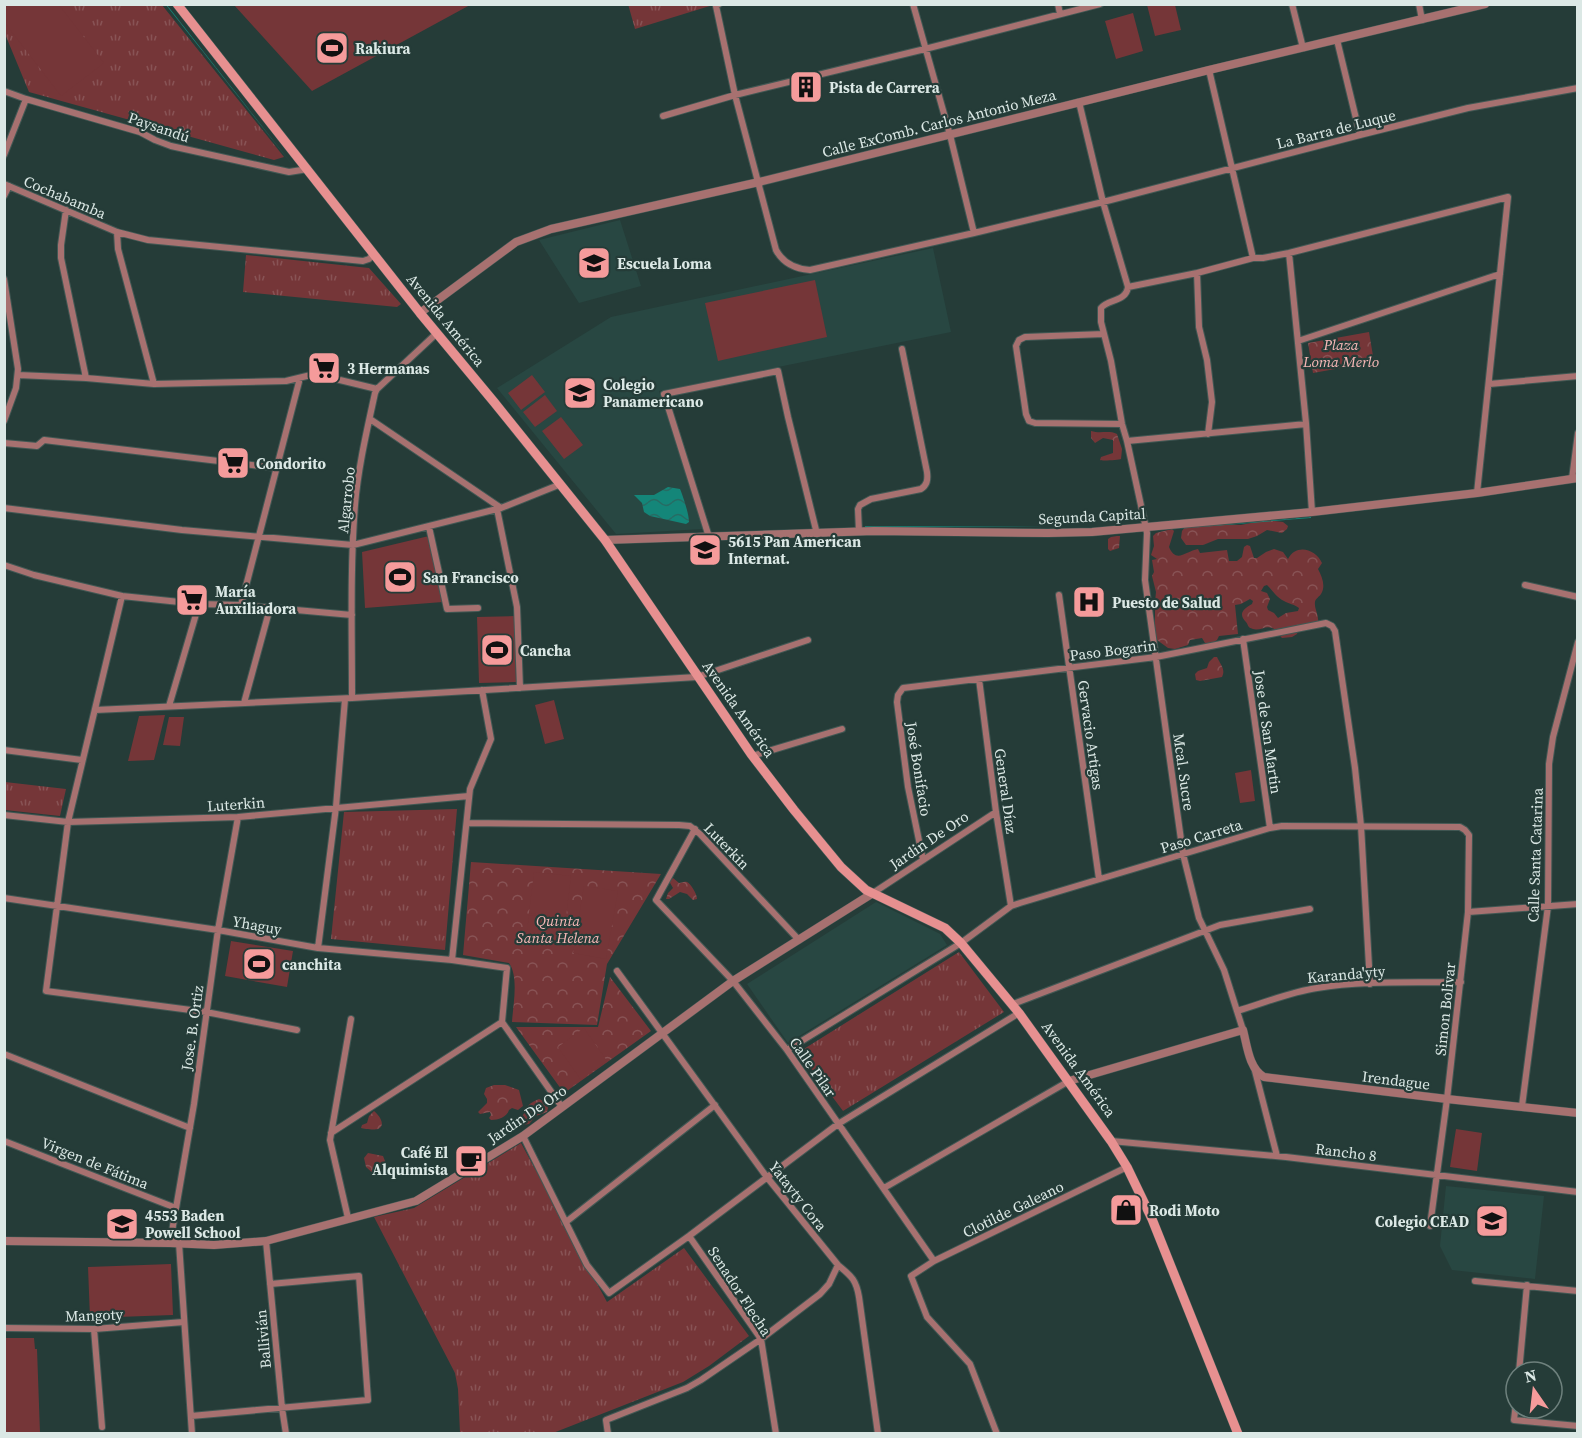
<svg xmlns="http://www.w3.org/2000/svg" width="1582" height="1438" viewBox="0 0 1582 1438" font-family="'Source Serif 4',serif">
<defs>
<pattern id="grass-tufts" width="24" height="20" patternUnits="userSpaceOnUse" patternTransform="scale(1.5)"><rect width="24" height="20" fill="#753638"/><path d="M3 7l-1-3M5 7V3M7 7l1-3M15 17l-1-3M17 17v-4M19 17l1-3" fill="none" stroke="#885355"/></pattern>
<pattern id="forest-crowns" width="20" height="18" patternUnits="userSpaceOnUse" patternTransform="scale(1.5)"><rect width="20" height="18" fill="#753638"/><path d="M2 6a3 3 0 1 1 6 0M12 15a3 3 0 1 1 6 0" fill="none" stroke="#885355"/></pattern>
<pattern id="water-waves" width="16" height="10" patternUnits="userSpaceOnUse" patternTransform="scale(1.5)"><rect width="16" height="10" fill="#148679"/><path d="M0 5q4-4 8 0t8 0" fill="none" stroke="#266c64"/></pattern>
</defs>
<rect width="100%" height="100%" fill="#253c38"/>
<path fill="#284742" d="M620,220L641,286L579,303L539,240Z
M933,248L951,332L659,391L703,529L616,534L497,388L611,317Z
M876,902L940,934L947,945L788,1043L747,984Z
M1446,1186L1544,1196L1535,1279L1452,1270L1440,1246Z"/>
<path fill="url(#grass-tufts)" d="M628,4H713V5L635,29Z
M4,5H162L284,157L274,160L29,92L5,34Z
M246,255L369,268L401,304L397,307L243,292Z
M5,782L66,789L60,816L5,810Z
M457,809L445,950L331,939L344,812Z
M959,952L1004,1012L843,1111L799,1052Z
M521,1143L607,1302L684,1248L749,1336L709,1366L683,1382L553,1433H460L458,1389L455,1373L374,1217L414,1208Z"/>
<path fill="url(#forest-crowns)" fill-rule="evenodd" d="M1369,332L1374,362L1313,373L1308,343Z
M1091,431C1100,434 1109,430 1117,434L1122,449L1121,459C1119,460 1102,461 1100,460L1101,457L1113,453V440L1103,438L1095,443L1091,438Z
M1266,520L1283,522L1288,526L1287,529L1282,533L1267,530L1257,536L1248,539H1218L1203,545H1186L1181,538L1182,531L1185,527L1216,524L1241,525Z
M1172,529L1174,531L1169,547C1176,564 1186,551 1198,549L1200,553L1227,550L1229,561H1237L1242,557L1244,547L1247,545L1250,546L1254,558H1257L1266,552L1274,549L1283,552L1288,559C1296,543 1316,549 1322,563L1318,569C1322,577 1326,586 1321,594C1320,596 1315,599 1315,602C1314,608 1319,615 1318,622L1311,626L1301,625L1299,627L1297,634L1292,637L1282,638C1279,635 1276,629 1272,628C1266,625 1260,631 1253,629C1247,627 1249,626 1246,622C1238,614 1243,609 1252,604L1253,601L1250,599L1241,604L1235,605L1238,634L1219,636L1217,640L1211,644L1205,643L1202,638L1190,640L1188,645L1175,649L1168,648L1157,640L1154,627L1155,621V602L1156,592L1152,576L1154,572L1152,560L1157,559L1151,555L1154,546L1153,536L1156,533ZM1267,585C1273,591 1276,597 1284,601C1289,604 1294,604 1299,608L1298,611L1286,613L1278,618L1274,613L1268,610L1267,607L1270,599L1267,593L1261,591L1264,586Z
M1117,536H1120L1119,548L1110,551L1108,549V539L1111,537Z
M1214,657H1217C1220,664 1226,669 1222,677L1200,681L1196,680L1195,674L1198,671L1207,668L1209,662Z
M471,862L661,874L607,964L597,1025L512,1022C513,1005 519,977 509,963L463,955Z
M673,878L679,883C681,883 684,881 687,882C691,884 697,894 697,899L693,900L687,894L680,892L669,899H666L668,893L673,888L669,881Z
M610,977L651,1031L564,1093L516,1027H598Z
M494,1085H505L519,1090L523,1106L518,1110L512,1108L509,1110C507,1117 498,1120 491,1120L489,1118L491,1115L490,1112L480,1114L478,1112L487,1103V1099L484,1094L486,1088Z
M539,1099L546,1102L548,1108L547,1112L536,1116L529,1124L522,1125L519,1123V1120C529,1110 522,1106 539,1099Z
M374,1111C378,1114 387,1125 378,1129C374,1130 364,1129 361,1128L362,1125L367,1123L369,1116Z
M368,1153L383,1156L387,1166L385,1172L376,1176L366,1167L364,1158Z"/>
<path fill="#753638" d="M5,4L59,5L104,63L61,96L5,23Z
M234,5H470L312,91Z
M1147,5H1175L1181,30L1155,36Z
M1133,13L1143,51L1116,59L1105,21Z
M815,280L827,337L718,361L705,303Z
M532,375L545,392L521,410L508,393Z
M545,395L557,411L535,427L523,412Z
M561,417L583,445L564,459L542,431Z
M429,536L443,602L365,608L362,552Z
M515,616L516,682L479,683L477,617Z
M554,700L564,739L545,744L535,705Z
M165,715L154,760L128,761L139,716Z
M169,717H184L180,746L163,745Z
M1251,770L1255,801L1240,803L1235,773Z
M534,872L571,876L566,917L529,913Z
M584,886L618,891L606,959L573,953Z
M529,915L566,920L563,943L526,938Z
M231,941L293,951L287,987L225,976Z
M584,1028L607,1061L581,1080L558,1047Z
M1456,1129L1482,1133L1477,1171L1450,1167Z
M171,1264L173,1315L90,1318L88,1267Z
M5,1338H34L35,1349H37L40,1433H5Z"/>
<path fill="url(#water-waves)" d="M166,5H167L294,167Z
M668,487L680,489C683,496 689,514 689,522L686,524L650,516L644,512L642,503L634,495H654Z
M1311,517V518L1152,531Z
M865,526L1047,527H865Z"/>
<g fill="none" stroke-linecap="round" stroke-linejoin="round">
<defs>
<path id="minor" d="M719,4L716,6L735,95L776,250C783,263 796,269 810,270L974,233L1103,202L1360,135L1468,108L1578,88
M913,4L950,135L974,233
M1058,4L1060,14
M1292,4L1303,48
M1419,4L1422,20
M1337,40L1360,135
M1209,70L1253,258
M4,91L26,99L140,132L155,140L171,146L289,172L308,169
M1079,102L1103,202L1128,287C1126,302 1108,299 1101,308V322L1111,361L1122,424L1127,441L1147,533L1145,580L1183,854L1199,918L1224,970L1243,1030
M663,116L735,95L925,49L1100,4
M4,155L26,99
M4,184L117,232L148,240L363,261L369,259L374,254
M4,196L9,186
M66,210L61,245V258L86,378
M117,232L118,249L154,384
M1289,253L1306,423L1312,512
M1197,273L1199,327L1207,360L1212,402L1208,434
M4,279L18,369L16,388L4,421
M1128,287L1197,273L1253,258H1263L1289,253L1508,197L1477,493
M1104,334L1025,337L1019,340L1016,346L1026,414L1029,421L1035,423L1122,424
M1298,341L1500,274
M18,375L86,378L154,384L286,381L315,374L377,389
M1489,384L1578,376
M370,419L501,508
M1127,441L1306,424
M4,443L37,446L44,440L276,468
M1572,479L1578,433
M4,508L182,530L353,545L501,508L561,484
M497,509L517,607L520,688
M429,527L447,609L478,608
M859,532L858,509L860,505L871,499L921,489C927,485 928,480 927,472L902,349
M709,537L664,394L778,371L788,417L817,534
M4,565L34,575L122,596L199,604L241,605L352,615
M1525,585L1578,597
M1059,595L1099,879
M122,596L68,822L46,991L206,1012L297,1030
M241,605L300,378
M1243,639L1270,828
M979,679L996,812L1011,906
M352,698C352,634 350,569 355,505C358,468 367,430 375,393L377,389L437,333
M244,703L270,608
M169,706L199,604
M95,710L352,698L697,677L808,640
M4,750L82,760
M752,756L842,729
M4,815L68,822L238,817L469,796
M467,823L679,825L690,826L700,834L799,940
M695,829L656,900L733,981L787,1050L934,1261
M923,860L908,787L897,702L898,695L903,688L1156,657L1326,623L1332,626L1335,631L1355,768L1361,826L1370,984
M873,893L996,812
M4,898L218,930L318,948L452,960L507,968L502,1022L562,1107
M1468,912L1578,904
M318,948L336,807L345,699
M452,960L470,789L491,739L482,690
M617,971L766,1176L838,1265C851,1276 856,1279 859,1297L878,1434
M1013,1004L1220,925L1310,909
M1237,1011C1264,1003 1290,992 1317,988C1364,980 1413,983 1461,982
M787,1050L961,943L1011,906L1020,903L1270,828L1282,826L1460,827L1465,830L1469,835L1468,912L1447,1099L1430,1226
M4,1054L190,1128
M1254,1067L1277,1156
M1522,1106L1548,906L1549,764L1553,737L1578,642
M331,1133L502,1022
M523,1136L587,1265L609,1293L689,1236L838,1124L1019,1013
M4,1141L176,1208
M1111,1141L1286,1157L1578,1192
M884,1188L1069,1081
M348,1218L330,1140L351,1019
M566,1222L715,1105
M689,1236L761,1339L776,1434
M266,1241L282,1408L286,1434
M170,1243L194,1104L218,930L238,817
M179,1243L192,1434
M1475,1281L1578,1291
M4,1328L94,1329L184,1322
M94,1329L102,1427
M1519,1372L1527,1285
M1516,1403L1514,1420L1578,1426
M191,1416L368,1400L359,1276L270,1284
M608,1434L606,1420L687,1388L701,1380L761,1339L820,1294L829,1284L838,1265
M997,1434L970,1364L927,1317L911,1276L934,1261L1127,1167"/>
<path id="tertiary" d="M420,313L516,242L551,229L759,182L1209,70L1485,4
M605,540L874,531L1048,533L1092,532L1312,512L1477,493L1578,478
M1069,1081L1243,1030C1247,1045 1249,1069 1264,1077L1447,1099L1578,1113
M4,1241L170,1243L214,1245L266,1241L416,1201L523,1136L733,981L873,893"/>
<path id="secondary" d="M177,4L420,313L494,402L605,540L751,754L794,810L841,867L866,890L945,928L961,943L1019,1013L1111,1141L1127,1167L1152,1219L1238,1434"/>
</defs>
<use href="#minor" stroke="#425854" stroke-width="8"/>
<use href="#tertiary" stroke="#425854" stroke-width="9"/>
<use href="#secondary" stroke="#425854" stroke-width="10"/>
<use href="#minor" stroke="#a77170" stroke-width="6"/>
<use href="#tertiary" stroke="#a77170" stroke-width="8"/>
<use href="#secondary" stroke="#e79090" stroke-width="9"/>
</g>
<defs>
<symbol id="stadium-square" viewBox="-11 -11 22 22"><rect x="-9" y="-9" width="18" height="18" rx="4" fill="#f59b9b" stroke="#253c38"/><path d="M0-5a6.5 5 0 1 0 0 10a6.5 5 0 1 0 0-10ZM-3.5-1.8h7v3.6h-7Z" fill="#111"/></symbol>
<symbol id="building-square" viewBox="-11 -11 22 22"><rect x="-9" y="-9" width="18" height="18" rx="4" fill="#f59b9b" stroke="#253c38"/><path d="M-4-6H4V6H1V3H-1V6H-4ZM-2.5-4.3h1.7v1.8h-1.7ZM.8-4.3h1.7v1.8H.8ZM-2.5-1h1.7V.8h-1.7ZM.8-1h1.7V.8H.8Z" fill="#111"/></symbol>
<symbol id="school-square" viewBox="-11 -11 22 22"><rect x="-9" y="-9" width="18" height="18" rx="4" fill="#f59b9b" stroke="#253c38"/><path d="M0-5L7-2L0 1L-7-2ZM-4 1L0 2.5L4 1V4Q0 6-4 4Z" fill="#111"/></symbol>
<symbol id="supermarket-square" viewBox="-11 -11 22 22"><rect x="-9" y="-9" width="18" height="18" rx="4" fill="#f59b9b" stroke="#253c38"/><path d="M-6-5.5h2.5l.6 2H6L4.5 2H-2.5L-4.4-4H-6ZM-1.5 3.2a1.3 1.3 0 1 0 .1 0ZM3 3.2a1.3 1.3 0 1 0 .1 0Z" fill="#111"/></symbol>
<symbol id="hospital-square" viewBox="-11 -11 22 22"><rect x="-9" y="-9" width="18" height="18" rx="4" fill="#f59b9b" stroke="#253c38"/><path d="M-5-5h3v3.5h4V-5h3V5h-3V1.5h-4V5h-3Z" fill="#111"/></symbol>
<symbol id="cafe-square" viewBox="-11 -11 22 22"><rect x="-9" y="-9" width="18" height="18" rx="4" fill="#f59b9b" stroke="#253c38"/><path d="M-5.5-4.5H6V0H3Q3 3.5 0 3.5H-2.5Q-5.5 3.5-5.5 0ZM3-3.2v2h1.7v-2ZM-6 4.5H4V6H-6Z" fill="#111"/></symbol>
<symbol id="shop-square" viewBox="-11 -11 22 22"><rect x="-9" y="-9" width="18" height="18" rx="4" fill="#f59b9b" stroke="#253c38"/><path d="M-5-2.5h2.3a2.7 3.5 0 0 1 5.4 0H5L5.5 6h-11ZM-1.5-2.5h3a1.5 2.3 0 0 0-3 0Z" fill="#111"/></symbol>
<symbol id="university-square" viewBox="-11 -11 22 22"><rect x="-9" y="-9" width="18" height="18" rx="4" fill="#f59b9b" stroke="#253c38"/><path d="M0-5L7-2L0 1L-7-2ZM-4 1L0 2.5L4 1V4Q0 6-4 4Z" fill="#111"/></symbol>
</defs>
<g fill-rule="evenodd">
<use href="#stadium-square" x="313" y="29" width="38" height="38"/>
<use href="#building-square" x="787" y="68" width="38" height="38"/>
<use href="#school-square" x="575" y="244" width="38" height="38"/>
<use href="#supermarket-square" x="305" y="349" width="38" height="38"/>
<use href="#school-square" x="561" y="374" width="38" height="38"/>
<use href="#supermarket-square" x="214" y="444" width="38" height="38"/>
<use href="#school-square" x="686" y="531" width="38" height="38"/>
<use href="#stadium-square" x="381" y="558" width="38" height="38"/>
<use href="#supermarket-square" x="173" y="581" width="38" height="38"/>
<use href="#hospital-square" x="1070" y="583" width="38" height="38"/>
<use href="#stadium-square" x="478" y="631" width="38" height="38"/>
<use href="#stadium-square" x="240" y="945" width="38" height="38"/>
<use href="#cafe-square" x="452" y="1142" width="38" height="38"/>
<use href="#shop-square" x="1107" y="1191" width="38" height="38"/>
<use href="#university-square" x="1473" y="1202" width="38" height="38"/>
<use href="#school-square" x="103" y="1205" width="38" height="38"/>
</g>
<g text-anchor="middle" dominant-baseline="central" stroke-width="4.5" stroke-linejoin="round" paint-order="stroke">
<g font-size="15" font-weight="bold" fill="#dbe8e5" stroke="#253c38" text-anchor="start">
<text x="355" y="48">Rakiura</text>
<text x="829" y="87">Pista de Carrera</text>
<text x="617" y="263">Escuela Loma</text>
<text x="347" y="368">3 Hermanas</text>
<text x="603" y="384">Colegio<tspan x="603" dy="17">Panamericano</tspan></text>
<text x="256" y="463">Condorito</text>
<text x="728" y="541">5615 Pan American<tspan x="728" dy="17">Internat.</tspan></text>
<text x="423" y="577">San Francisco</text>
<text x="215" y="591">María<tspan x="215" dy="17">Auxiliadora</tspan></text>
<text x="1112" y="602">Puesto de Salud</text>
<text x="520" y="650">Cancha</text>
<text x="282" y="964">canchita</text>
<text x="448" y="1152" text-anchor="end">Café El<tspan x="448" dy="17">Alquimista</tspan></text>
<text x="1149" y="1210">Rodi Moto</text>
<text x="145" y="1215">4553 Baden<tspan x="145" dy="17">Powell School</tspan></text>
<text x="1469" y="1221" text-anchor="end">Colegio CEAD</text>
</g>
<g font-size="15" fill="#dbe8e5" stroke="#253c38">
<text transform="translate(939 123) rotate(-14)">Calle ExComb. Carlos Antonio Meza</text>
<text transform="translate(159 127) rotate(19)">Paysandú</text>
<text transform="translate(1336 129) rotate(-14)">La Barra de Luque</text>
<text transform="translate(65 197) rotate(23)">Cochabamba</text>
<text transform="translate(446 320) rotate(51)">Avenida América</text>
<text transform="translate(346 500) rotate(-84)">Algarrobo</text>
<text transform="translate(1092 516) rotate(-3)">Segunda Capital</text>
<text transform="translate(1113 650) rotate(-7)">Paso Bogarin</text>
<text transform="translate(739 709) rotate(55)">Avenida América</text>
<text transform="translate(1268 732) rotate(82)">Jose de San Martin</text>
<text transform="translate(1091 735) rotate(82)">Gervacio Artigas</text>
<text transform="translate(919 769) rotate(81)">José Bonifacio</text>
<text transform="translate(1184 772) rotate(82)">Mcal. Sucre</text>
<text transform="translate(1006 791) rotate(82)">General Díaz</text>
<text transform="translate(236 804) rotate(-4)">Luterkin</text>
<text transform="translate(1201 836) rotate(-17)">Paso Carreta</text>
<text transform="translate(929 840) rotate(-34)">Jardin De Oro</text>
<text transform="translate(727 846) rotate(46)">Luterkin</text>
<text transform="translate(1535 855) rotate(-88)">Calle Santa Catarina</text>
<text transform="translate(257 925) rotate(10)">Yhaguy</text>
<text transform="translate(1346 974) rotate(-5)">Karanda'yty</text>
<text transform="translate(1445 1009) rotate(-84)">Simon Bolivar</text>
<text transform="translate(192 1028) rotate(-82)">Jose. B. Ortiz</text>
<text transform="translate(813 1067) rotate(55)">Calle Pilar</text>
<text transform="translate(1079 1069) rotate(54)">Avenida América</text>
<text transform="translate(1396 1080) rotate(7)">Irendague</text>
<text transform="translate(527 1114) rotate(-34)">Jardin De Oro</text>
<text transform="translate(1346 1152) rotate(7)">Rancho 8</text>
<text transform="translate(95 1163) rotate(22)">Virgen de Fátima</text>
<text transform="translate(798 1196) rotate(52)">Yatayty Cora</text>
<text transform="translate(1013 1209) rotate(-26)">Clotilde Galeano</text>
<text transform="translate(740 1291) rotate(57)">Senador Flecha</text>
<text transform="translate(94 1315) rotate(-2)">Mangoty</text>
<text transform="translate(263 1339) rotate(-95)">Ballivián</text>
</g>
<g font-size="15" font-style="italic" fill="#f8b8b7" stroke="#253c38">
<text x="1341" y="344">Plaza<tspan x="1341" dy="17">Loma Merlo</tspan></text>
<text x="558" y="920">Quinta<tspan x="558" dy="17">Santa Helena</tspan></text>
</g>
</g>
<rect width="1582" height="1438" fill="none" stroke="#dbe8e5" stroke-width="12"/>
<g transform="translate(1534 1390) rotate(346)"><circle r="28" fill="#253c38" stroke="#6e817d" stroke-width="1.5"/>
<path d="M0-4.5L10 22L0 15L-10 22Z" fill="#f59b9b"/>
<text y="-9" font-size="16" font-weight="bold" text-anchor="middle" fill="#dbe8e5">N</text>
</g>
</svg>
